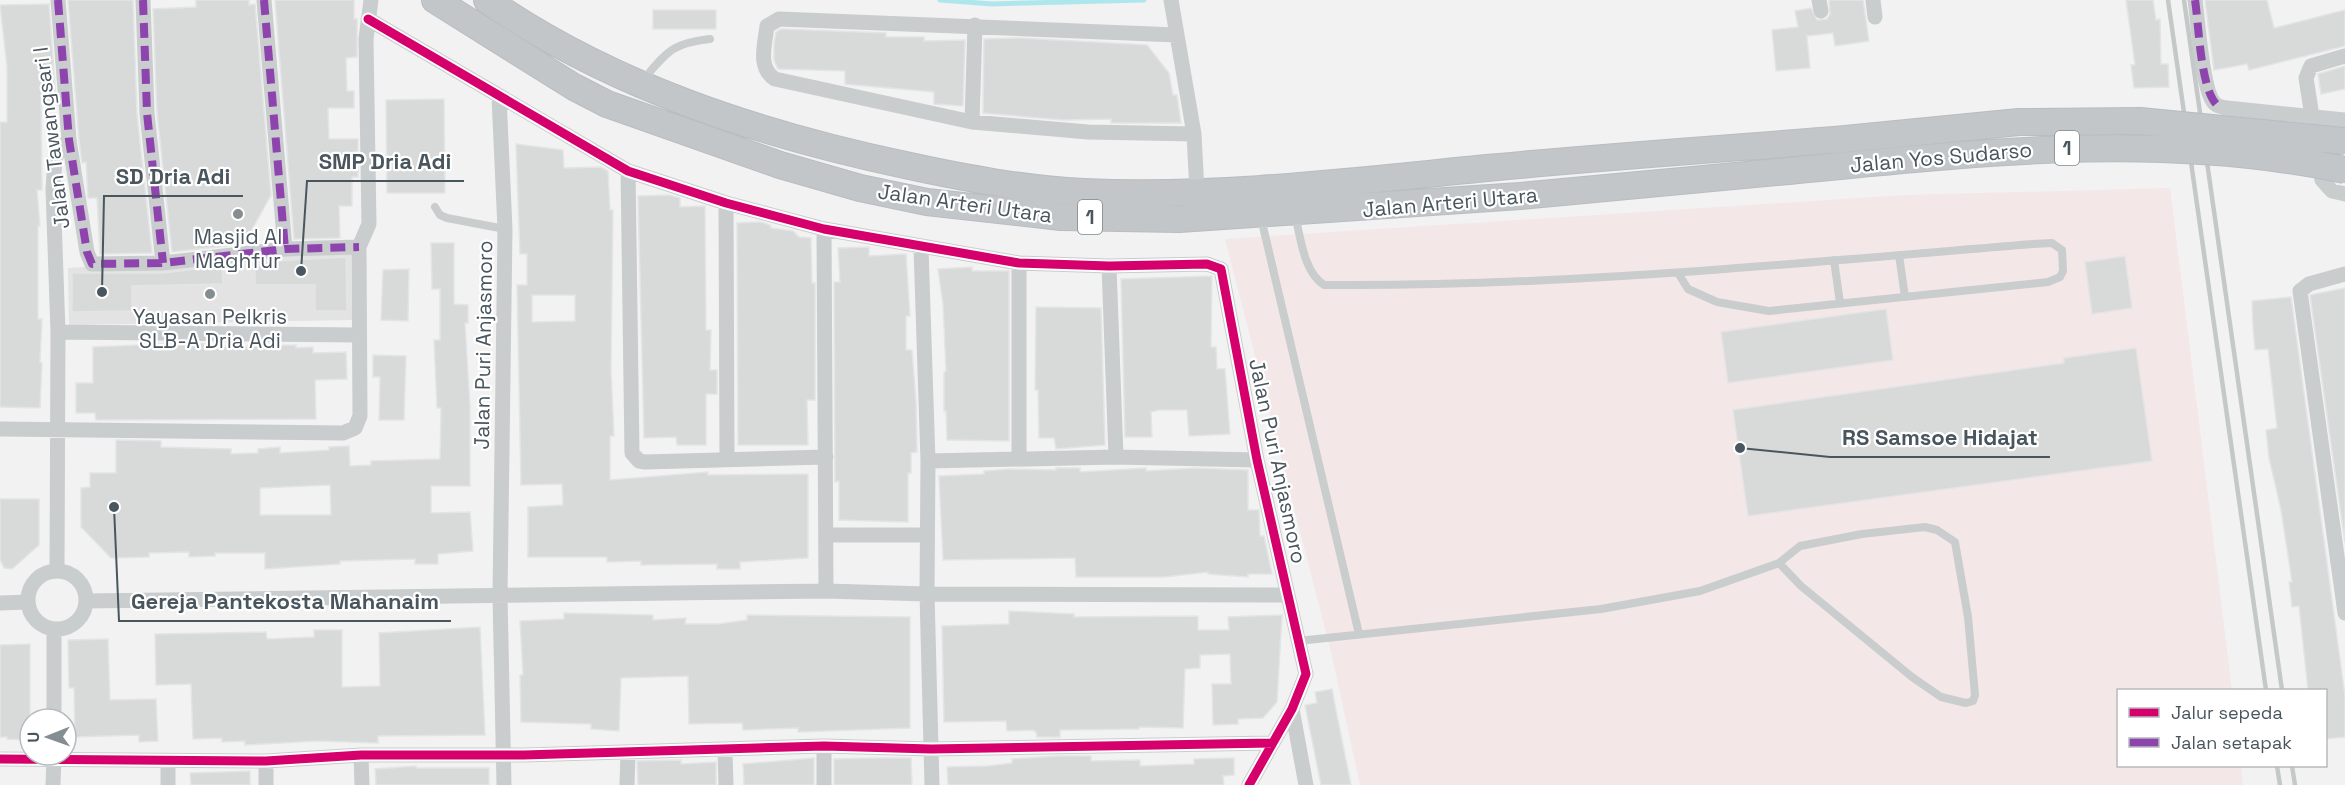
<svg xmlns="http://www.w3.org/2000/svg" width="2345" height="785" viewBox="0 0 2345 785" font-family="'Space Grotesk',sans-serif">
<rect width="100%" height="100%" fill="#f2f2f2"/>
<path fill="#e4e3e4" d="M351,250L352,320L69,325L68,268Z"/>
<path fill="#f4e7e7" d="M2170,188L2232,690H2118V766H2241L2243,785H1360L1332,656L1225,239L1905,195Z"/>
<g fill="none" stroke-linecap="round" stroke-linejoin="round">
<path stroke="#ade7ed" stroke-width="5" d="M940,0L992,4L1144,0"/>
</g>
<path fill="#d8dada" stroke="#e3e4e5" stroke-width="1.5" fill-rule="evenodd" d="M68,0H133L137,114L152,253L100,254L97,198H88L86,162L82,163L79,139Z
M196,0H249V5L255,4L271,195L244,244L172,252L157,112L153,9L196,7Z
M275,0H354V19H357V57L346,58L347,91H354V108H328L329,139H358V177H352V206H339L340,238L294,239Z
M1829,0H1863L1869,41L1835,46L1833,33L1807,36L1810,68L1776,71L1772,30L1798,27L1795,11L1811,8L1817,20L1827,19L1830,14Z
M2126,0H2153L2156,20L2160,19L2161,64H2168L2169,87L2134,88L2131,65H2135Z
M2205,0H2267L2274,28L2345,10V46L2249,70L2247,64L2214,70Z
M49,4L56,100H41L42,190H37L40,226H38V319H42L40,362L42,363L40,408L0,407V122H7V67L0,5Z
M653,10H716V29H653Z
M781,29L886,33V37H924V41L965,40L963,106L934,104V92L845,84V71L778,69L774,60V44L776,32Z
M1020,38L1147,45L1169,73L1173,95H1177L1181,123H1111V119L1063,120L983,113L984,39Z
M2345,66V89L2321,94L2318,74Z
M444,99L445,193H387L386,100Z
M516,144L563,150L564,168L601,167L608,171L610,210H613L611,370L614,436H610V480L708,472V475L808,474V558L740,562V569H717V564L641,565V561L607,562V557H528V507L563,505L562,484L521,485L517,285H527V254H520ZM532,295H575V321L532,322Z
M669,195L680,198V207L705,206L706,330H711L710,370H717V394H706V445H677L676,437L644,438L638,196Z
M761,222L770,225L771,228L793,231L799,237L811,238L812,283H815V400H807L808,445H738L737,223Z
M431,243H454V304L468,305V323H465L470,406V486H431V513L470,512L473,551L438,554V564H415V559L340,561V564L265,569V553H215V556L189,557V552L149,553V557L111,558L81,527V488L90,487V473H116V440L161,441V447L231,449V454L258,453V449L280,447V453L329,450V447L349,446L350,466L371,465V461L440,459L441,408H437L434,340H440V289H432ZM330,485L331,515H260V488Z
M869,247V256L906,254L910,316H906V350H912L916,402L917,452L911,453V473H908V522L839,520V481L835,482L834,282H840L838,248Z
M2125,256L2132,308L2092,314L2085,262Z
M346,257L347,311H315V285H255V262Z
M222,266L223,284L132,286V311L72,312V273H163Z
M972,267V271H1009V441L947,440L946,411H944V372L946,371L943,304L938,269Z
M409,269L408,321L381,320L383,270Z
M1212,276L1211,347H1216L1217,369H1225L1230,434L1189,436L1187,410H1159L1151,412L1152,437H1125L1121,279Z
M2345,288V543L2310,295Z
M2291,297L2345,696V737L2325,739V690H2308L2299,606L2292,607L2289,582H2292L2281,510L2269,458L2266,430L2277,428L2268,349L2255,350L2253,327L2252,301Z
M1036,307L1101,308L1105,445L1056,449L1054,438H1039L1038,390H1035Z
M1886,309L1893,360L1728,383L1721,332Z
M185,343L207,344L208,347L296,345V348L313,347V353L346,352L347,379L315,380L316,419L96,420L95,413H76V383H93V347Z
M2136,348L2152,461L1748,516L1733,410L2064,363V358Z
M373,355L406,356L404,420H379L380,377H373Z
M1056,468H1080V472L1146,468V471L1195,468L1248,470V510H1259L1260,536H1264L1272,574H1248V577L1208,574V572L1165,577H1076L1075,558L943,560L939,476L984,474V471L1010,469L1056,470Z
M0,499H39V545L12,569L4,568L0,559Z
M1009,611L1074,614V617L1198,616V630H1229L1228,617L1282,615L1277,702L1263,718L1238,719V724L1213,725L1212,684H1231L1230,654L1200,655V668L1185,669L1183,728L1139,727V729L1060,730V737H1037L1036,732L1032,730L1007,731L1006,721L944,722L942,626L1009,624Z
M564,613L653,615V620L686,618L685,624H718L747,620V615L910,617V728L798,732V728L743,730L742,723L689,724L688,676L621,678L619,731L591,729V724L521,722L520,675H523L520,621L564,619Z
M480,627L485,735L378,736V743L318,741L245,745V741L222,742V738L193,739L191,684L156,685L155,634L266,632L267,639L314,637V630H342V687L380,686L379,633Z
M108,639L110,700L156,699L158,741L139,742V735L75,737L74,688H69L68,640Z
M30,644V740L7,739V737H0V645Z
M1332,689L1336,710L1351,785H1321L1305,705L1317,703L1315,692Z
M1059,756H1091V761L1140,760V766L1194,764V759L1234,758V775L1223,776L1224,785H948L947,767L988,766L1012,763V759Z
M814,758V785H744L743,764Z
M876,758H911L912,785H834V759Z
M681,760V764L716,762V785H638L637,761Z
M416,766V768H489V785H376L375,769Z
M250,771V785H191L190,773Z"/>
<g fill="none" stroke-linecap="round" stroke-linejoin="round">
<defs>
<path id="trunk" d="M435,0L574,87L607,104L780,165L860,188L927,202L1061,217L1179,219L1520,196L1788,171
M487,0C611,86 759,134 905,165C965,178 1023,189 1084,192C1218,198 1354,181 1487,168C1603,157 1719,149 1835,140"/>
</defs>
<use href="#trunk" stroke="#b7bdc1" stroke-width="28"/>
<path stroke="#c9cdce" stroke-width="8" d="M643,80C667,52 672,43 710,39
M435,207L440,215L447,218L505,229
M1295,215C1301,238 1303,271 1324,285C1561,287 1797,263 2033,244L2052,243L2062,250L2063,271L2060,277L2048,282L1769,311L1717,302L1688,289L1678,273
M1261,218L1359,634
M1899,255L1905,297
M1834,260L1840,303
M1298,641L1601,609L1700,591L1779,563L1800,546L1862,534L1925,527L1937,530L1955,542L1968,617L1975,695L1973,701L1966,703L1941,697L1912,677L1801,586L1779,563"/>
<path stroke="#c9cdce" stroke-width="15" d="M58,0L69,140L87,252L92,264L163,263L285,249L359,247
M143,0L147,113L163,263
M264,0L285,249
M1171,0L1194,134L1197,192
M1819,0L1821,11
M1873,0L1875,17
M2195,0C2198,21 2202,89 2214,103C2218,107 2222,107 2227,108L2345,120
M368,19L628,171L726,203L824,229L1019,263L1109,266L1207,264L1221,269L1257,460L1306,674L1292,709L1249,785
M1177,35L779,19L767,26C765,44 757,68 775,79L972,122L1088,132L1194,134
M2345,56L2311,66L2306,78L2322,180L2332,191L2345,194
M499,97L505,229L500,595L504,785
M972,122L975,25
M628,171L632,453L639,461L645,462L826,457
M726,203L727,459
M824,229L826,591
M921,248L928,461L927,594L932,785
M1019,263V457
M1109,266L1116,457
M2345,274L2309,284L2300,291L2345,613
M58,332L359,335
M0,429L343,433L355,428L360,416L359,247L369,224L366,39L371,0
M928,461L1116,457L1257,460
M826,535H927
M57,571L58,332L53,189L55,159L60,148L69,140
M28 600a29 29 0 1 1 58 0a29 29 0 1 1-58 0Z
M86,601L826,591L927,594L1288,595
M0,603L28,602
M1292,709L1306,785
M54,719V629
M824,746V785
M725,751L726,785
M361,755L362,785
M0,759L266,761L361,755H524L824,746L931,749L1272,743
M168,761V785
M266,761V785
M53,785L54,755
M627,785L628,752"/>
<use href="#trunk" stroke="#c2c6c9" stroke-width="26"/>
<path stroke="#c5c8c9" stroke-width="4.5" d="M2168,0L2266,690
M2184,0L2282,690
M2277,766L2280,785
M2292,766L2295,785"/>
<defs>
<path id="trunk-bridge" d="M1835,140L2019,122L2140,121L2345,141
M1788,171C1977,153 2157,131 2345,170"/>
</defs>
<use href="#trunk-bridge" stroke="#b7bdc1" stroke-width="28" stroke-linecap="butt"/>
<use href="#trunk-bridge" stroke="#c2c6c9" stroke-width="26"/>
<path stroke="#8e44ad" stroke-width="8" stroke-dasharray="15 8" stroke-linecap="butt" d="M58,0L69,140L87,252L92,264L163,263L285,249L359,247
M143,0L147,113L163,263
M264,0L285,249
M2195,0C2199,25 2200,90 2218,106"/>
<defs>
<path id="cycleway" d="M368,19L628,171L726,203L824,229L1019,263L1109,266L1207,264L1221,269L1257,460L1306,674L1292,709L1249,785
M0,759L266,761L361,755H524L824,746L931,749L1272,743"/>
</defs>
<use href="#cycleway" stroke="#fff" stroke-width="13"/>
<use href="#cycleway" stroke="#d6006c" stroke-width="9"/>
</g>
<g fill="#848d92" stroke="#fff" stroke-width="2">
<circle cx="238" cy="214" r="6"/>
<circle cx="210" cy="294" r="6"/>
</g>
<g text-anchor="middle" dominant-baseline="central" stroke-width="4.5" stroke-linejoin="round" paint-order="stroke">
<g fill="#fff" stroke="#80898e" stroke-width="1.5">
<rect x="2055" y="131" width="24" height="34" rx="4.5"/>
<rect x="1078" y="200" width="24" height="34" rx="4.5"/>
</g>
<g font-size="20" font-weight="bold" fill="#49565e">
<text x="2067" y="148">1</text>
<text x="1090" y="217">1</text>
</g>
<g font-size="21" fill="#49565e" stroke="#fff">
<text transform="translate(51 138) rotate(-97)">Jalan Tawangsari I</text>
<text transform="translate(1941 157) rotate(-5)">Jalan Yos Sudarso</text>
<text transform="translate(1450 202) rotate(-5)">Jalan Arteri Utara</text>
<text transform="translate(965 203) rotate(8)">Jalan Arteri Utara</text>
<text transform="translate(483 345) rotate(-89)">Jalan Puri Anjasmoro</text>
<text transform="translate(1278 461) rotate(78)">Jalan Puri Anjasmoro</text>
</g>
<g font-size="21" fill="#49565e" stroke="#fff">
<text x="238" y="236">Masjid Al<tspan x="238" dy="24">Maghfur</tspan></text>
<text x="210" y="316">Yayasan Pelkris<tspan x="210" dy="24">SLB-A Dria Adi</tspan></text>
</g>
</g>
<path fill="none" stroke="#49565e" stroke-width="2" d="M301 271L307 181H464M102 292L104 196H243M1740 448L1830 457H2050M114 507L119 621H451"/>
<g fill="#49565e" stroke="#fff" stroke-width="2">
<circle cx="301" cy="271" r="6"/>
<circle cx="102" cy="292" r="6"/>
<circle cx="1740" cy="448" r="6"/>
<circle cx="114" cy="507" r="6"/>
</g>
<g font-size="22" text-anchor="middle" font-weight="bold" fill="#49565e" stroke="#fff" stroke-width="4.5" stroke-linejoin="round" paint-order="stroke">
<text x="385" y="169">SMP Dria Adi</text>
<text x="173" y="184">SD Dria Adi</text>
<text x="1940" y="445">RS Samsoe Hidajat</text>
<text x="285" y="609">Gereja Pantekosta Mahanaim</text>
</g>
<rect x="2117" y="689" width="210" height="78" fill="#ffffff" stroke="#b6bbbf" stroke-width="1.5"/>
<rect x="2129" y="708" width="30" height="9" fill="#d6006c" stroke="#b6bbbf" stroke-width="1.5"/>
<text x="2171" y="719" font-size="18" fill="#49565e">Jalur sepeda</text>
<rect x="2129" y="738" width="30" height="9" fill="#8e44ad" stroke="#b6bbbf" stroke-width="1.5"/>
<text x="2171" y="749" font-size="18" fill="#49565e">Jalan setapak</text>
<g transform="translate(48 737) rotate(269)"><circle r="28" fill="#ffffff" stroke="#b6bbbf" stroke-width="1.5"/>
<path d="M0-4.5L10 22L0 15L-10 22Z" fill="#848d92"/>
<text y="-9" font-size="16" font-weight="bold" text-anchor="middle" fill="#49565e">U</text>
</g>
</svg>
